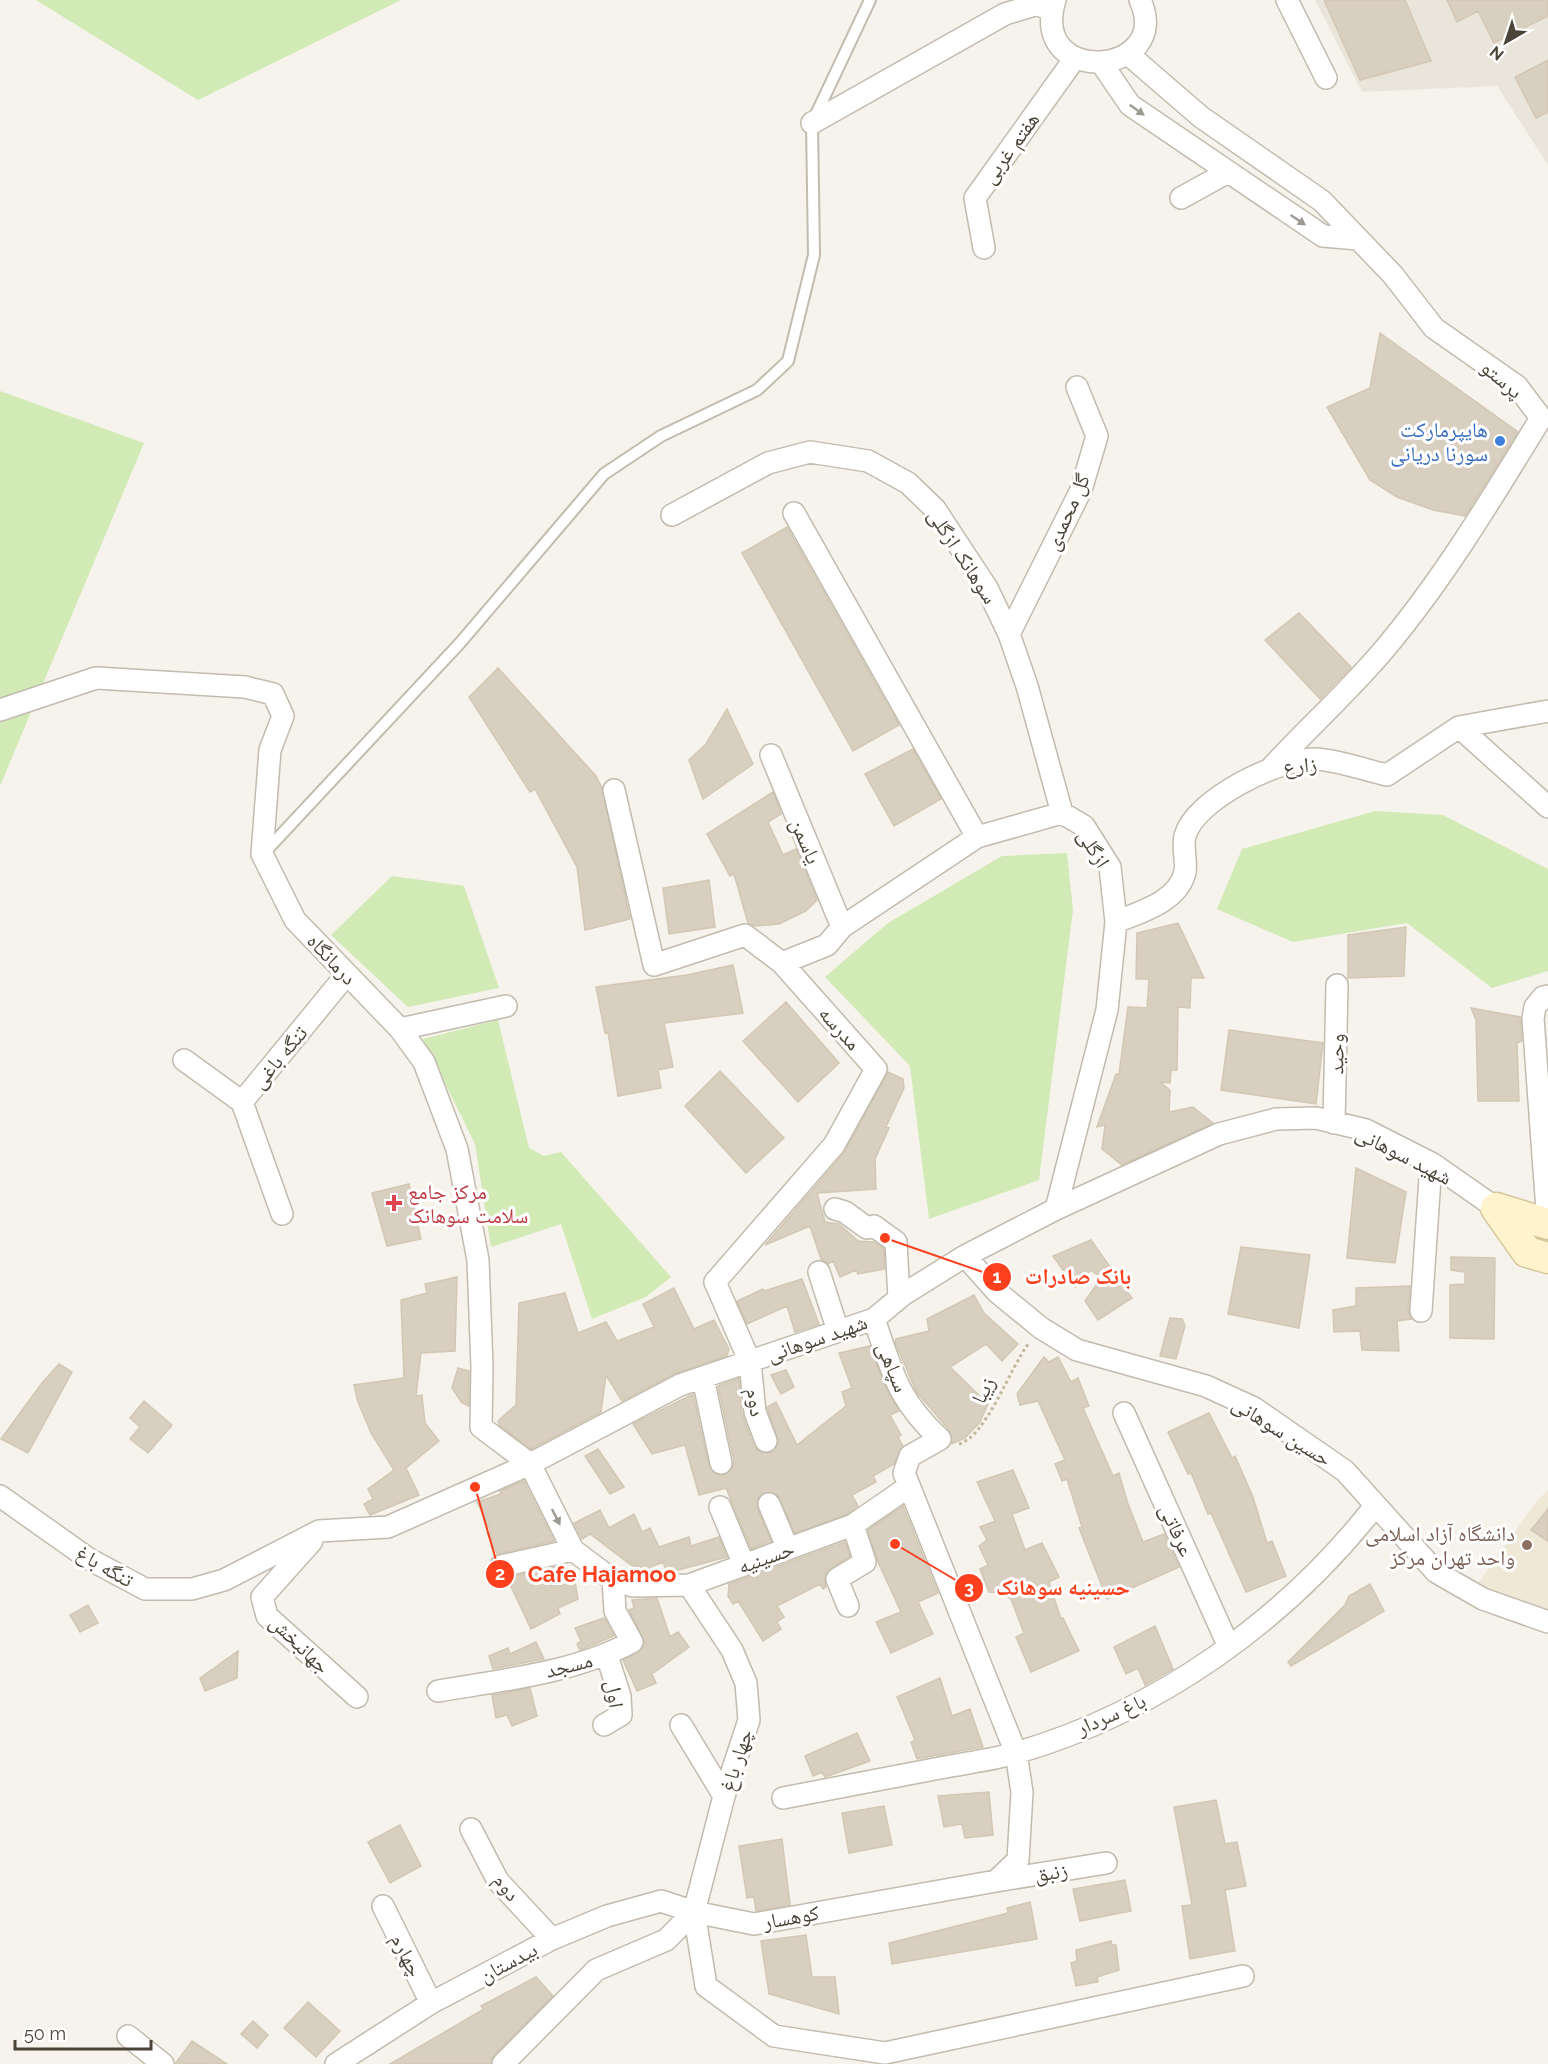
<svg xmlns="http://www.w3.org/2000/svg" width="1548" height="2064" viewBox="0 0 1548 2064" font-family="Raleway,'Noto Naskh Arabic',sans-serif">
<rect width="100%" height="100%" fill="#f6f3ec"/>
<path fill="#eae5da" d="M1315,0H1548V165L1497,86L1362,92Z"/>
<path fill="#efe8d6" d="M1548,1490V1613L1475,1588L1536,1502Z"/>
<path fill="#d2eab5" d="M36,0H401L198,100Z
M0,391L144,443L0,786Z
M1375,811L1443,815L1548,869V971L1492,988L1407,923L1293,942L1217,909L1242,849Z
M1067,853L1073,910L1039,1180L929,1219L910,1066L825,977L888,923L1002,856Z
M392,876L464,886L499,988L408,1007L331,935Z
M498,1020L529,1148L544,1156L561,1152L671,1277L646,1297L592,1319L561,1224L491,1247L475,1144L423,1039Z"/>
<path fill="#d8cfc1" stroke="#d3c7b4" stroke-width="1.5" d="M1324,0H1405L1431,61L1360,80Z
M1447,0H1548V16L1494,43L1478,11L1457,22Z
M1548,60V112L1536,118L1515,77Z
M1380,333L1518,432L1465,516L1433,510L1397,497L1370,480L1327,407L1370,388Z
M787,527L899,725L853,751L742,553Z
M1299,613L1351,667L1320,699L1265,640Z
M498,668L596,776L602,788L630,919L585,930L577,867L535,789L530,792L469,697Z
M727,709L753,764L703,799L689,760L706,744Z
M913,749L941,799L894,826L865,774Z
M773,792L781,814L768,822L783,855L796,849L817,900L806,911L779,924L755,926L748,923L734,874L730,876L707,834Z
M709,880L715,927L669,934L663,888Z
M1178,923L1204,978H1191L1190,1008L1178,1007L1177,1070H1171L1170,1083L1160,1082L1170,1090L1169,1112L1193,1107L1213,1123L1122,1165L1102,1149L1105,1125L1097,1127L1116,1074H1119L1128,1007L1147,1008L1149,979H1136L1137,933Z
M1406,927L1404,976L1348,978V935Z
M733,965L743,1013L664,1023L673,1067L658,1070L661,1088L618,1096L608,1032L605,1033L596,987L687,975Z
M786,1002L839,1063L798,1102L743,1041Z
M1471,1008L1520,1017L1522,1041L1517,1043L1519,1101H1478L1476,1020Z
M1229,1030L1323,1043L1316,1104L1221,1090Z
M720,1071L784,1138L746,1173L685,1106Z
M888,1072L903,1079L904,1088L886,1127L889,1128L875,1159L876,1189L817,1193L825,1222L839,1224L858,1241L874,1242L884,1249L885,1269L858,1274L856,1270L840,1277L833,1261L828,1264L821,1259L810,1226L765,1245L844,1153Z
M1356,1168L1406,1192L1395,1263L1347,1258Z
M409,1184L421,1239L387,1246L372,1193Z
M1091,1240L1132,1298L1098,1320L1085,1301L1101,1278L1091,1270L1075,1287L1053,1256Z
M1241,1247L1310,1255L1299,1328L1228,1314Z
M1451,1257L1495,1258L1494,1339L1450,1338V1285L1465,1284V1272L1451,1270Z
M457,1277L455,1351L421,1353L416,1396L422,1395L425,1423L439,1441L406,1468L419,1495L370,1515L364,1504L373,1499L368,1489L394,1470L371,1433L358,1402L354,1385L404,1378L401,1300L427,1293L425,1284Z
M802,1279L819,1324L795,1332L787,1306L747,1324L737,1301L763,1289L764,1291Z
M1410,1286L1408,1310L1412,1319L1397,1321L1399,1351L1362,1350L1360,1331L1334,1332L1333,1310L1356,1306V1288Z
M674,1288L694,1329L714,1320L729,1349L727,1356L674,1374L622,1401L606,1375L601,1412L531,1449L500,1426L498,1421L516,1405L519,1303L565,1293L578,1333L606,1322L617,1341L654,1327L643,1304Z
M974,1295L984,1313L1018,1344L1002,1361L986,1344L950,1367L988,1404L980,1422L965,1438L952,1444L949,1430L916,1391L895,1342L896,1339L929,1331L927,1319Z
M1170,1318L1182,1319L1185,1326L1176,1359L1160,1356Z
M870,1346L886,1389L899,1411L890,1415L901,1435L898,1437L903,1446L894,1464L873,1476L876,1482L852,1495L858,1506L847,1514L795,1533L777,1494L764,1493L759,1497L757,1508L771,1541L751,1549L726,1488L699,1495L685,1445L652,1454L633,1424L693,1394L709,1466L717,1475H724L733,1467L734,1461L718,1386L739,1378L742,1414L754,1446L758,1451L770,1453L779,1442L767,1407L776,1402L797,1445L846,1406L842,1392L852,1388L839,1353Z
M1044,1357L1049,1362L1058,1357L1071,1382L1078,1378L1089,1406L1083,1408L1113,1476L1119,1473L1128,1504L1143,1542L1164,1534L1179,1567L1107,1599L1079,1528L1082,1527L1067,1479L1062,1481L1055,1464L1065,1460L1038,1401L1020,1405L1017,1394Z
M59,1364L72,1372L28,1453L1,1439L42,1383Z
M458,1368L469,1371V1406L462,1403L452,1388Z
M786,1370L794,1387L781,1394L771,1375Z
M144,1401L172,1425L148,1453L130,1439L140,1427L130,1418Z
M1209,1413L1232,1458L1235,1456L1253,1497L1267,1543L1272,1541L1286,1576L1246,1592L1211,1513L1208,1514L1191,1473L1188,1474L1168,1432Z
M598,1449L624,1487L610,1494L585,1456Z
M1013,1470L1029,1508L1012,1514L1025,1550L1042,1543L1059,1577L1049,1582L1061,1619L1063,1618L1079,1651L1031,1672L1016,1637L1024,1633L1011,1599L1002,1593L989,1592L980,1569L988,1565L979,1546L987,1540L980,1527L995,1521L977,1482Z
M524,1481L554,1541L497,1554L487,1533L491,1532L477,1502L501,1494L500,1491Z
M903,1506L938,1593L918,1602L933,1634L891,1653L876,1622L901,1612L878,1562L868,1530Z
M1548,1509V1541L1531,1530Z
M600,1510L609,1528L634,1514L642,1532L650,1528L659,1547L689,1537L691,1546L719,1537L727,1557L667,1573L663,1562L646,1569L631,1565L590,1534L582,1539L574,1523Z
M845,1542L850,1556L826,1572L824,1578L826,1587L823,1589L820,1584L777,1606L784,1617L777,1622L781,1629L763,1641L738,1601L733,1604L728,1596L729,1584Z
M554,1567L561,1585L575,1582L578,1599L558,1608L560,1614L531,1629L507,1578Z
M1370,1584L1384,1611L1291,1666L1288,1662L1345,1605L1349,1596Z
M657,1598L670,1637L678,1632L689,1647L652,1674L656,1683L637,1691L623,1660L638,1653L645,1642L629,1610L634,1608L632,1600Z
M88,1605L98,1623L80,1632L70,1615Z
M604,1618L614,1636L580,1650L577,1644L581,1641L575,1628Z
M1155,1626L1173,1669L1145,1685L1138,1668L1126,1674L1114,1647Z
M536,1642L544,1659L493,1669L489,1656L508,1648L510,1654Z
M238,1651L237,1678L205,1691L200,1678Z
M940,1678L952,1716L970,1709L983,1747L917,1759L911,1742L915,1740L897,1697Z
M530,1688L537,1716L512,1726L507,1715L496,1718L492,1695Z
M857,1733L870,1761L825,1777L822,1772L813,1776L805,1756Z
M989,1792L993,1835L965,1838L962,1824L944,1827L938,1796Z
M1216,1800L1225,1844L1237,1842L1246,1886L1225,1890L1235,1951L1190,1959L1182,1906L1192,1905L1174,1807Z
M884,1806L892,1845L849,1853L842,1813Z
M400,1825L421,1866L390,1883L368,1842Z
M782,1839L790,1905L756,1911L754,1897L747,1898L739,1846Z
M1125,1880L1131,1911L1080,1921L1073,1889Z
M1030,1902L1037,1939L892,1964L889,1943L1008,1913L1007,1908Z
M806,1935L812,1977H835L839,2014L769,1994L761,1941Z
M1111,1941L1112,1945H1116L1119,1970L1097,1977L1098,1982L1076,1986L1071,1963L1077,1961L1076,1950Z
M536,1977L553,1996L494,2055L491,2064H390L484,2009L481,2006Z
M308,2002L340,2031L316,2057L284,2028Z
M253,2021L268,2035L257,2048L241,2034Z
M192,2041L227,2064H175Z"/>
<g fill="none" stroke-linecap="round" stroke-linejoin="round">
<defs>
<path id="lane" d="M264,853L460,643L604,474L661,436L757,390L788,361L814,255L812,123L870,0"/>
<path id="street" d="M1055,0C1028,89 1175,76 1140,0
M1287,0L1326,78
M1128,54L1201,117L1322,201L1393,275L1434,328L1517,386L1541,418C1492,498 1443,580 1382,652C1347,693 1307,729 1271,768
M1102,64L1130,105L1323,236L1358,239
M812,123L1005,14L1038,4L1051,11
M1181,198L1228,172
M984,248L975,198L1075,58
M794,513L977,837
M672,515L768,463L810,452L868,461L908,483L935,509L987,588L1009,634L1027,686L1062,813
M1009,634L1081,490L1097,436L1077,387
M0,710L96,678L245,687L273,694L283,716L270,750L262,854L295,920L400,1029L424,1062L457,1149L478,1260L482,1367L481,1427L530,1464L573,1550L613,1580L633,1586L689,1585L853,1525L908,1487
M1459,727L1548,807
M771,755L842,927
M614,790L654,965L745,935L782,963L876,1069L834,1145L715,1282L750,1362L755,1412L766,1441
M1116,922C1140,912 1178,902 1185,872C1187,861 1182,847 1185,836C1195,799 1280,758 1315,759C1338,760 1365,770 1387,775L1459,727L1548,711
M782,963L827,945L842,927L977,837L1062,813L1084,826L1110,867L1116,922L1107,1010L1056,1209
M400,1029L506,1006
M184,1060L242,1102
M242,1102L346,975
M242,1102L282,1214
M1334,1123L1337,985
M835,1209L845,1212L867,1228L874,1226L896,1242L899,1298
M1548,1224L1533,1018L1535,1007L1543,997L1548,996
M965,1256L997,1292L1041,1328L1077,1350L1206,1386L1254,1408L1345,1471L1436,1572L1483,1599L1548,1622
M819,1272L838,1331
M1421,1311L1431,1163
M703,1378L721,1463
M1124,1413L1229,1647
M0,1496L89,1559L145,1589H192L224,1580L319,1531L388,1527L530,1464L680,1385L874,1319L904,1294L965,1256L1056,1209L1219,1134L1276,1119L1316,1118L1366,1130L1433,1164L1496,1208
M769,1504L788,1549
M720,1507L744,1565
M312,1541L262,1597L267,1616L357,1697
M501,1566L573,1550
M689,1585L732,1650L746,1683L749,1720L724,1796L694,1912L706,1986L774,2036L885,2053L1243,1976
M848,1606L837,1579L865,1562L853,1525
M438,1691C503,1680 573,1673 632,1642L615,1611L613,1580
M604,1725L621,1715L620,1696L607,1656
M681,1725L724,1796
M783,1798C836,1788 888,1778 940,1768C965,1763 991,1760 1016,1753C1157,1712 1285,1621 1375,1506
M471,1829L498,1881L552,1939
M996,1881L1106,1863
M383,1906L431,2003
M128,2036L163,2064
M336,2064L431,2003L552,1939L607,1916L661,1901L694,1912L754,1924L996,1881L1018,1860L1022,1792L1016,1753L904,1473L910,1456L940,1439C897,1399 893,1373 874,1319
M503,2064L596,1970L666,1940L694,1912"/>
<path id="secondary" d="M1496,1208L1527,1252L1548,1258
M1496,1208L1548,1224"/>
</defs>
<use href="#lane" stroke="#c2bbae" stroke-width="14"/>
<use href="#street" stroke="#c2bbae" stroke-width="24"/>
<use href="#secondary" stroke="#d6c79b" stroke-width="33"/>
<path stroke="#c4b79f" stroke-width="3" stroke-dasharray="3 3" stroke-linecap="butt" d="M959,1444C987,1436 1010,1367 1029,1343"/>
<use href="#lane" stroke="#fff" stroke-width="10"/>
<use href="#street" stroke="#fff" stroke-width="21"/>
<use href="#secondary" stroke="#fff3cd" stroke-width="30"/>
</g>
<defs><path id="oneway-solid" d="M-6-.8H1V-3.2L6.5 0L1 3.2V.8H-6Z" transform="scale(1.5)"/></defs>
<g fill="#9c9892">
<use href="#oneway-solid" transform="translate(1137 110) rotate(36)"/>
<use href="#oneway-solid" transform="translate(1298 220) rotate(34)"/>
<use href="#oneway-solid" transform="translate(556 1517) rotate(63)"/>
</g>
<circle fill="#3f7fe0" stroke="#fff" stroke-width="2" cx="1500" cy="441" r="6"/>
<path fill="#e0444e" stroke="#fff" stroke-width="2" d="M391 1194h6v6h6v6h-6v6h-6v-6h-6v-6h6z"/>
<circle fill="#8d6e63" stroke="#fff" stroke-width="2" cx="1527" cy="1545" r="6"/>
<g text-anchor="middle" dominant-baseline="central" stroke-width="6" stroke-linejoin="round" paint-order="stroke">
<g font-size="21" fill="#4b4439" stroke="#fff">
<text transform="translate(1010 148) rotate(-54)">هفتم غربی</text>
<text transform="translate(1502 379) rotate(40)">پرستو</text>
<text transform="translate(1067 512) rotate(-66)">گل محمدی</text>
<text transform="translate(963 556) rotate(57)">سوهانک ازگلی</text>
<text transform="translate(1300 765) rotate(-5)">زارع</text>
<text transform="translate(806 841) rotate(67)">یاسمن</text>
<text transform="translate(1094 848) rotate(58)">ازگلی</text>
<text transform="translate(332 959) rotate(47)">درمانگاه</text>
<text transform="translate(840 1028) rotate(48)">مدرسه</text>
<text transform="translate(1336 1054) rotate(-89)">وحید</text>
<text transform="translate(279 1057) rotate(-50)">تنگه باغی</text>
<text transform="translate(1404 1155) rotate(27)">شهید سوهانی</text>
<text transform="translate(817 1338) rotate(-19)">شهید سوهانی</text>
<text transform="translate(893 1367) rotate(68)">سپاهی</text>
<text transform="translate(983 1390) rotate(-63)">زیبا</text>
<text transform="translate(756 1402) rotate(80)">دوم</text>
<text transform="translate(1282 1431) rotate(32)">حسین سوهانی</text>
<text transform="translate(1177 1530) rotate(66)">عرفاتی</text>
<text transform="translate(766 1557) rotate(-20)">حسینیه</text>
<text transform="translate(105 1566) rotate(30)">تنگه باغ</text>
<text transform="translate(300 1644) rotate(44)">جهانبخش</text>
<text transform="translate(569 1665) rotate(-14)">مسجد</text>
<text transform="translate(615 1694) rotate(82)">اول</text>
<text transform="translate(1111 1714) rotate(-24)">باغ سردار</text>
<text transform="translate(736 1760) rotate(-72)">چهار باغ</text>
<text transform="translate(1051 1872) rotate(-9)">زنبق</text>
<text transform="translate(507 1887) rotate(52)">دوم</text>
<text transform="translate(791 1917) rotate(-10)">کوهسار</text>
<text transform="translate(407 1955) rotate(63)">چهارم</text>
<text transform="translate(508 1962) rotate(-28)">بیدستان</text>
</g>
<g font-size="21" fill="#366cbe" stroke="#fff" text-anchor="end">
<text x="1488" y="429">هایپرمارکت<tspan x="1488" dy="24">سورنا دریانی</tspan></text>
</g>
<g font-size="21" fill="#be3a42" stroke="#fff" text-anchor="start">
<text x="408" y="1191">مرکز جامع<tspan x="408" dy="24">سلامت سوهانک</tspan></text>
</g>
<g font-size="21" fill="#785e54" stroke="#fff" text-anchor="end">
<text x="1515" y="1533">دانشگاه آزاد اسلامی<tspan x="1515" dy="24">واحد تهران مرکز</tspan></text>
</g>
</g>
<path fill="none" stroke="#fc3f1d" stroke-width="2" d="M885 1238L997 1277M475 1487L500 1574M895 1544L969 1588"/>
<g fill="#fc3f1d" stroke="#fff" stroke-width="2">
<circle cx="885" cy="1238" r="6"/>
<circle cx="475" cy="1487" r="6"/>
<circle cx="895" cy="1544" r="6"/>
<circle cx="997" cy="1277" r="15"/>
<circle cx="500" cy="1574" r="15"/>
<circle cx="969" cy="1588" r="15"/>
</g>
<g font-size="18" text-anchor="middle" font-weight="bold" fill="#fff">
<text x="997" y="1283">1</text>
<text x="500" y="1580">2</text>
<text x="969" y="1594">3</text>
</g>
<g font-size="22" text-anchor="middle" font-weight="bold" fill="#fc3f1d" stroke="#fff" stroke-width="6" stroke-linejoin="round" paint-order="stroke">
<text x="1078" y="1284">بانک صادرات</text>
<text x="602" y="1582">Cafe Hajamoo</text>
<text x="1063" y="1595">حسینیه سوهانک</text>
</g>
<g transform="translate(1506 42) rotate(219)" stroke="#ffffff" stroke-width="4.5" paint-order="stroke">
<path d="M0-4.5L10 22L0 15L-10 22Z" fill="#4b4439"/>
<text y="-9" font-size="16" font-weight="bold" text-anchor="middle" fill="#4b4439">N</text>
</g>
<path d="M15 2040v9h136v-9" fill="none" stroke="#4b4439" stroke-width="3"/>
<text x="24" y="2040" font-size="18" fill="#4b4439" stroke="#ffffff" stroke-width="4.5" paint-order="stroke">50 m</text>
</svg>
